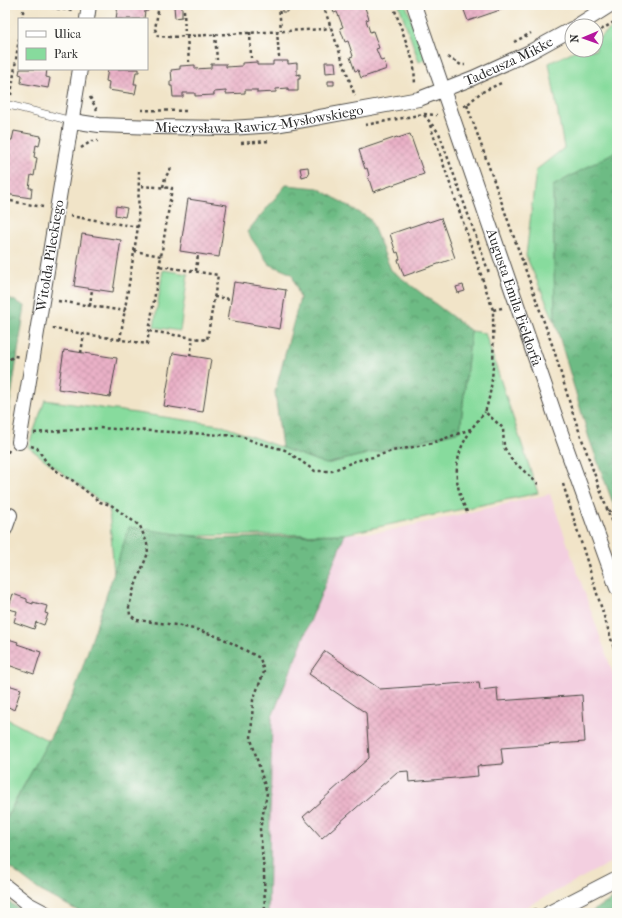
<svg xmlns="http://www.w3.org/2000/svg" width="622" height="918" viewBox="0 0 622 918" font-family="'IM FELL French Canon',serif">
<defs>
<pattern id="forest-crowns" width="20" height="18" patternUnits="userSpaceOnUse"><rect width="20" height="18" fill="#6dbb84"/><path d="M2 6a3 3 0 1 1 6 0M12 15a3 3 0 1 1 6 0" fill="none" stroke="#5a986c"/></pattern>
<pattern id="building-cross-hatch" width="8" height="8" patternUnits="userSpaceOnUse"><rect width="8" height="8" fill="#eab1c7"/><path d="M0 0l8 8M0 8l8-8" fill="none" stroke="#c998ab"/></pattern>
</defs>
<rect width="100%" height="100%" fill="#fdfcf7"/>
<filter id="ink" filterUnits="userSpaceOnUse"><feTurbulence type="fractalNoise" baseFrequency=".025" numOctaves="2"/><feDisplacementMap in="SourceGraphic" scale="8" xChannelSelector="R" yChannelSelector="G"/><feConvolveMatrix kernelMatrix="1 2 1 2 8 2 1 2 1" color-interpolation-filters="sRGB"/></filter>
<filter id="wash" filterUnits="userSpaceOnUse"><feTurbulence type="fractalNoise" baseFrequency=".012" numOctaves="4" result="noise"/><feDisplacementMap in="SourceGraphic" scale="16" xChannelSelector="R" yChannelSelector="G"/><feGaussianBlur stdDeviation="0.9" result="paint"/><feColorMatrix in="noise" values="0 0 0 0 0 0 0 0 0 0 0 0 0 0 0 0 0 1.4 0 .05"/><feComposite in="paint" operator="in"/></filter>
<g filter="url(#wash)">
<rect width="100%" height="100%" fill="#f1e4c8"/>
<path fill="#f3cfe0" d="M550,494L617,685V859L526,907L507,913H268L272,717L345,534L383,532Z"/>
<path fill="#87db9d" stroke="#598364" d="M399,5H406L426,59L419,62Z
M617,24V151L553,186L555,322L526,256L536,170L564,148L549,63L576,50H596V40Z
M163,270L188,274L180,331L154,327Z
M471,331L485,333L538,493L345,534L185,536L114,575L109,508L28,447L45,400L220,425L326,464L460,431Z
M5,718L49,741L5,819Z"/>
<path fill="url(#forest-crowns)" stroke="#4c7358" d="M616,151H617V514L589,438L555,322L553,186Z
M286,185L318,188L370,219L391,270L471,331L460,431L326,464L282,448L275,392L300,298L292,274L269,264L247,232Z
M5,296L25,306L5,436Z
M129,527L213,539L345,534L272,717L268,913H82L39,890L5,864V821L74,693Z
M617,896V913H590Z
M5,899L25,913H5Z"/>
<g id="blocks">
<path fill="url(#building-cross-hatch)" d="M118,5L121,6L149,5L148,11H145L144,19H116Z
M182,5V17L175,18L174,6Z
M282,5H288V12H282Z
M331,5H364L369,19L366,20L370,32L373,31L379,48L376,49L381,61L384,60L387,69L361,78L358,70L355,71L350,57L353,56L348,41L345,42L340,28L343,27L337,12L334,13Z
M462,5H505L506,8L468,21Z
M273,61H288V64L297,63V75L300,74V79H298V91H288V88L276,89V92L257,93V90H245V93L226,94V91L214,92V95L195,96V93H183V97H173L172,86H170V81H172L171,70L180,69V66L195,65V69L211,68V64H226V67L242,66V63L257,62V65H273Z
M325,62H335L336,72L326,73Z
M20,69H47L46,77L50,78L48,88L21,83L22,75L19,74Z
M108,69H139V72H136L134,84H137L135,94L108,90L109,82L106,81Z
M328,81H334V85H328Z
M14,131L41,136L39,146L36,145L34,157L37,158L34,176L31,175L29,188H32L31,198L5,194V170L7,171L10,155L7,154L9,140H12Z
M410,134L424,174L373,192L368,176L369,175L367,168L365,169L359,150L397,137L398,138Z
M308,167L309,175L302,177L300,168Z
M188,199L227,205L219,257L180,251Z
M116,206L127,208L125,217L115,215Z
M441,218L455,258L404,276L398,260L400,259L398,252L396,253L390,234L428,221L429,222Z
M82,234L121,240L113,292L74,286Z
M234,282L286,290L280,329L228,320Z
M463,285L465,291L458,293L456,287Z
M64,350L117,358L110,397L58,389Z
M173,353L211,359L203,412L164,406Z
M13,594L27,599V602L33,604V602L47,606L45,613L48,614L44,625L36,622L34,629L14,622L17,611L8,609Z
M5,638L18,642L17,644L41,652L34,674L8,665L9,661L5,659Z
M325,651L380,689L479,682L480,690L497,688L498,701L582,695L585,742L501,748L503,764L477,766L478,776L409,782L408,771L397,772L322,838L303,817L369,758L366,713L309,674Z
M5,684L21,689L14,710L5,705Z"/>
</g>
</g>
<g filter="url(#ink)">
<use href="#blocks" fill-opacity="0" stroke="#494743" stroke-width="1"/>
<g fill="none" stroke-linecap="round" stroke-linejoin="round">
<defs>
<path id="lane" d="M5,104L72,121"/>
<g id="street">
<path id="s1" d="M414,5L560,430L617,588"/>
<path d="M87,19L89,5"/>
<path d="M577,26L610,5"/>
<path id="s2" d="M72,121L99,125L155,127L230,128L275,125L309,119L419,99L473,78L530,52L572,29"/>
<path id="s3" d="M19,442L80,69"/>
<path d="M5,529L10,515"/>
<path d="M5,886L28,904L45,913"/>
<path d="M549,913L617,878"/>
</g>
</defs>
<use href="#lane" stroke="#494743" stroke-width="8"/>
<use href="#street" stroke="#494743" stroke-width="16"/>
<path stroke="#494743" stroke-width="2.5" stroke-dasharray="3 3" stroke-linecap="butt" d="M33,5L74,11
M159,5L155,29L158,36L170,37L324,29L330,27
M279,5L281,31
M323,5L355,96
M393,5L414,64L415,85
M184,10L185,36
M22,19L24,5
M277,31L279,57
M250,32L251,58
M596,33L617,20
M215,34L217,60
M187,36L189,62
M514,42L531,33
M448,57L461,65H465
M11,95L19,38
M90,97L97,110
M467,105L554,350L573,414L617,537
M463,106L467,105L480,93L501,83
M141,110L186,111
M424,115L439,133L489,273
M365,125L424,114L437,115
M430,125L493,310
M241,143L270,141
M81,148L92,141H98
M163,187L165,178L171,168
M5,200L43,207
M70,216L138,227
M134,251L161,256
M196,271L198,254
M214,297L231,299
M58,301L125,311
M90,306L92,289
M502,308L493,310C493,343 496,381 485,412L503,428L504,447L511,459L538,484
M54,327V329L147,344L172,188L139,186
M149,331L207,340L218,275L159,266
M120,340L138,227L139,171
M81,353L84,334
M190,356L193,338
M5,363L14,356L20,357
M34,433L99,428L241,436L255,442L285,450L315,471H332L355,461L373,457L392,451L429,444L471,429L485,412
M31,446L37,448L47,463L63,476L72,480L100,502L111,505L140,526L147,543L148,553L133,591L129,607L130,615L137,620L176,625L198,630L222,638L260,658L264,672L253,700L251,739L267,793L260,829L264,872L265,913
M5,458L9,450
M563,484L617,658
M608,511L617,510
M467,512C457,491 453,472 461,449C463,442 468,436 471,429
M529,913L536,909"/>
<use href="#lane" stroke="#fff" stroke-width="7"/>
<use href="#street" stroke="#fff" stroke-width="14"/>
</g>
</g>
<g text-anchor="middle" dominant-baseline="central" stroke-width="3.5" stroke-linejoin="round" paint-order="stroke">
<g font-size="14" fill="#2b2b2b" stroke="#fdfcf7">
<text stroke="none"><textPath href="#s2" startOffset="447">Tadeusza Mikke</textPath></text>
<text stroke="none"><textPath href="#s2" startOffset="188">Mieczysława Rawicz-Mysłowskiego</textPath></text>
<text stroke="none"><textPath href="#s3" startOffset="189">Witolda Pileckiego</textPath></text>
<text stroke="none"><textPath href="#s1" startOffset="309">Augusta Emila Fieldorfa</textPath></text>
</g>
</g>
<rect width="622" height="918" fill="none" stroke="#fdfcf7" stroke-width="20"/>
<rect x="18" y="18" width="130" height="52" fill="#fdfcf7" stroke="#a9a8a5"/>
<rect x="26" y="31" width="20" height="6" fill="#ffffff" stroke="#a9a8a5"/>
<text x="54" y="38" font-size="12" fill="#2b2b2b">Ulica</text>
<rect x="26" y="48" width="20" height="12" fill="#87db9d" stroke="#a9a8a5"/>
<text x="54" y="58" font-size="12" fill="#2b2b2b">Park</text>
<g transform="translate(584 38) rotate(268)"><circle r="19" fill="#fdfcf7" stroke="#a9a8a5"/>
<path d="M0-3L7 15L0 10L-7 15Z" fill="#b5179e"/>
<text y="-6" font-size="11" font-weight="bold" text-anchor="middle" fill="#2b2b2b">N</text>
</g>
</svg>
